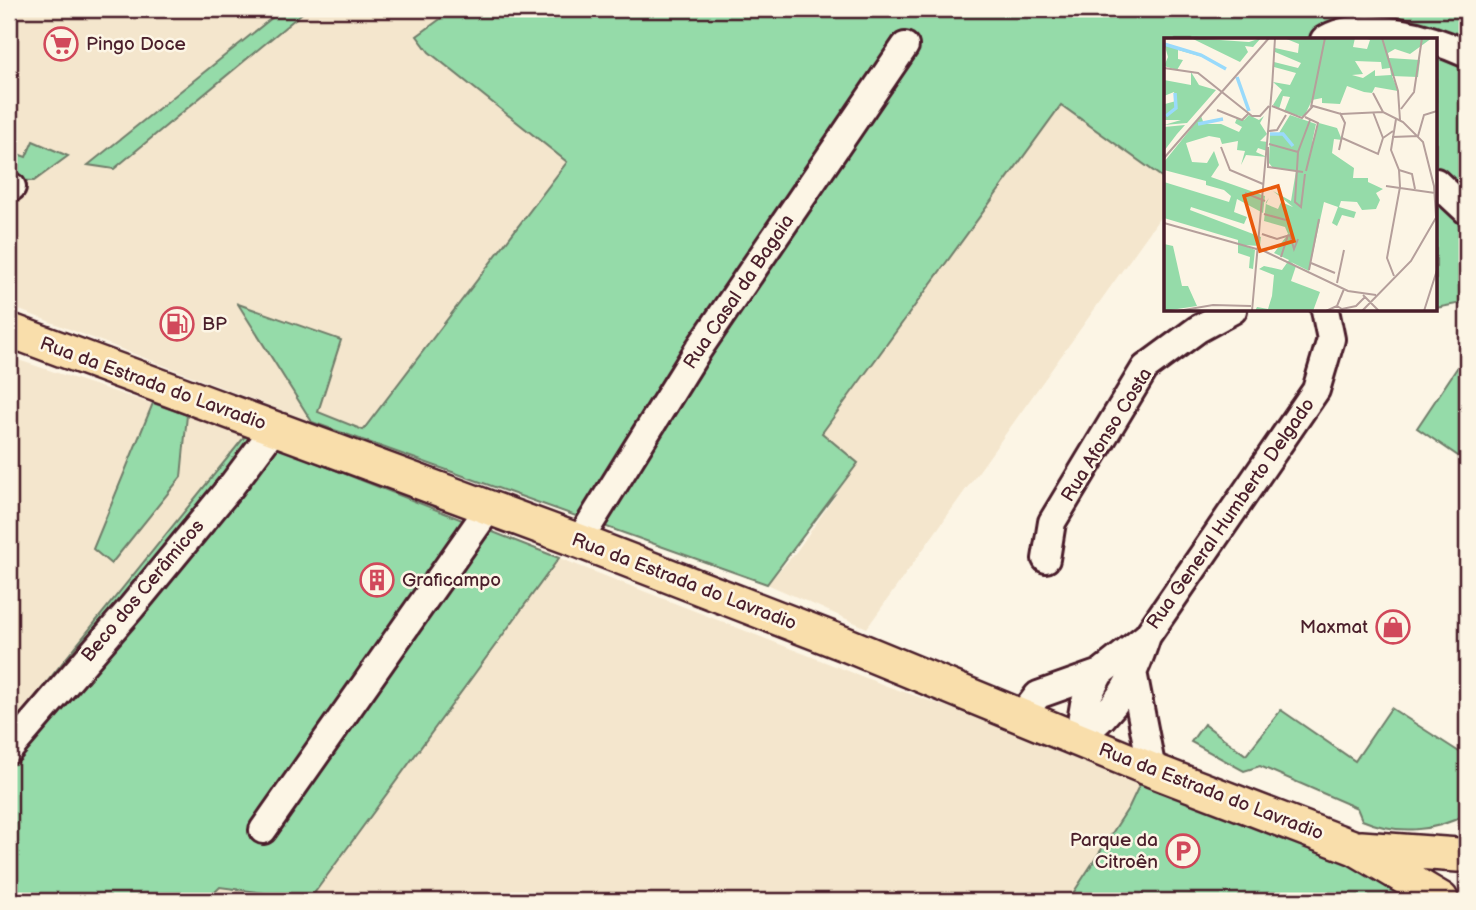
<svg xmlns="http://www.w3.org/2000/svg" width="1476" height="910" viewBox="0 0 1476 910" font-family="'Balsamiq Sans',sans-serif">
<rect width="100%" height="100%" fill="#fcf5e5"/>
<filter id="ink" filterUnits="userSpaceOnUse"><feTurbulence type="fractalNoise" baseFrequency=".0143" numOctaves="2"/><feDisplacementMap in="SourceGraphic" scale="14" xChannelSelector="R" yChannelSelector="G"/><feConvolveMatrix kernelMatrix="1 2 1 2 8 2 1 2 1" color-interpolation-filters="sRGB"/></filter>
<g filter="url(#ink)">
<path fill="#f4e6cd" d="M9,9H454L417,36L429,53L567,162L356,439L9,306V193L25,185L9,183Z
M1061,105L1166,180V209L867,628L767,584L796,552L858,463L822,433Z
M9,357L246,435L9,729Z
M559,558L884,685L1144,775L1129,807L1068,901H206L220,887L310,898Z"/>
<path fill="#95dba9" stroke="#707d6a" stroke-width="2" d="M283,9H307L114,169L88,165Z
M454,9H1467V302L1436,308V40H1166V180L1061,105L822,433L858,463L767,584L312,422L238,304L341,340L318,412L363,430L567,162L429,52L417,36Z
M33,141L68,156L34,181L9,180V151L26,157Z
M1467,353V462L1417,428Z
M153,403L187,415L181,477L111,564L93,549Z
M246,435L559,558L310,899L220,887L206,901H9V729Z
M1391,708L1467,757V814C1434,832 1397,835 1362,820L1357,808L1260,766L1244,771L1191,742L1204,724L1246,755L1281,710L1355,761Z
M1144,775L1307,840L1418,901H1068L1129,807Z"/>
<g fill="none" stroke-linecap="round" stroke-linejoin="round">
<defs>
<path id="minor" d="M1324,40C1361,16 1430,37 1467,54
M1436,182L1467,211
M9,188L12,187
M579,541L698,350L905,46
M1046,559L1052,522L1145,368L1198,329L1233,310
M1134,677L1152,770
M1022,716L1038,695L1100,673
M1078,739L1084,704L1100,673L1147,636L1316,390L1331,339L1325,310
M1078,739C1117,709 1132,683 1147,636
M9,750L131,608L232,485L274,429
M263,830L489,508"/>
<path id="major" d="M9,330L579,541L845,644L1152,770L1355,848L1441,899
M1361,848L1458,855"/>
</defs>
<use href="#minor" stroke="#4a1f2b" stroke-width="32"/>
<use href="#major" stroke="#4a1f2b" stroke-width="38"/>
<use href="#minor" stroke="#fcf5e5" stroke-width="26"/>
<use href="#major" stroke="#f9deab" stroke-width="33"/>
</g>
</g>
<defs>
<symbol id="supermarket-ring" viewBox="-11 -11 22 22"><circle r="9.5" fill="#fcf5e5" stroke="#d1495b" stroke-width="1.5"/><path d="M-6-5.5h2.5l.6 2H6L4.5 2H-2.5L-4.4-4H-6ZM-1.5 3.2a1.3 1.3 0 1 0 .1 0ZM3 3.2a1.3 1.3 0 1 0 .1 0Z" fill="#d1495b"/></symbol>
<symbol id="fuel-ring" viewBox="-11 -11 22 22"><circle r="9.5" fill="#fcf5e5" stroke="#d1495b" stroke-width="1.5"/><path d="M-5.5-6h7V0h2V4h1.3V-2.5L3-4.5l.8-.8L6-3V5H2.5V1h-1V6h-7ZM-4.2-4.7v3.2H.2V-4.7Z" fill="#d1495b"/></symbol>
<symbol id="building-ring" viewBox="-11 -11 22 22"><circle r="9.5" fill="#fcf5e5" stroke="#d1495b" stroke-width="1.5"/><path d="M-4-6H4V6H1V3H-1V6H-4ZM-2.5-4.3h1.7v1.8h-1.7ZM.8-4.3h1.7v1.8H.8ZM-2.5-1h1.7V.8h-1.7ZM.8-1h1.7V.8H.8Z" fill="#d1495b"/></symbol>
<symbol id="shop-ring" viewBox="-11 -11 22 22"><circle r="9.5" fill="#fcf5e5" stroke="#d1495b" stroke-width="1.5"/><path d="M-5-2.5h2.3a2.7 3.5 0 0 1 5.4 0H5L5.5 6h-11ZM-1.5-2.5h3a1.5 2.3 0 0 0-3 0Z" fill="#d1495b"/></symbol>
<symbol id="parking-ring" viewBox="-11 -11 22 22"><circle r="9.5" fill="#fcf5e5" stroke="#d1495b" stroke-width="1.5"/><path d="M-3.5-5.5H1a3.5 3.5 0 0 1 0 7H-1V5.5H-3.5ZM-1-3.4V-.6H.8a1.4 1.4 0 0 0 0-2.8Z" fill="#d1495b"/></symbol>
</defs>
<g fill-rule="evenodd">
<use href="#supermarket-ring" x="42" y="25" width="38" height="38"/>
<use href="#fuel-ring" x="158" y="305" width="38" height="38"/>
<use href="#building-ring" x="358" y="561" width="38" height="38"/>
<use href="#shop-ring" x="1374" y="608" width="38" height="38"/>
<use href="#parking-ring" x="1164" y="832" width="38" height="38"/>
</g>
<g text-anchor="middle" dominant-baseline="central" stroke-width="5" stroke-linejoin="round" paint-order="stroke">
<g font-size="19" fill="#4a1f2b" stroke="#fcf5e5" text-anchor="start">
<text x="86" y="44">Pingo Doce</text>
<text x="202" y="324">BP</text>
<text x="402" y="580">Graficampo</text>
<text x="1368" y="627" text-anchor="end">Maxmat</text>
<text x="1158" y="840" text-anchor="end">Parque da<tspan x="1158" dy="22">Citroên</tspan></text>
</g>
<g font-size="19" fill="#4a1f2b" stroke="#fcf5e5">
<text transform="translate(739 292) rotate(-56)">Rua Casal da Bagaia</text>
<text transform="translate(153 384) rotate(20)">Rua da Estrada do Lavradio</text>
<text transform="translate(1107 435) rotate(-58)">Rua Afonso Costa</text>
<text transform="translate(1231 514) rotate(-55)">Rua General Humberto Delgado</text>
<text transform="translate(684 582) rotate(21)">Rua da Estrada do Lavradio</text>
<text transform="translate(143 591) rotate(-50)">Beco dos Cerâmicos</text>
<text transform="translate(1211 792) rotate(21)">Rua da Estrada do Lavradio</text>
</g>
</g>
<g transform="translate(1164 38)">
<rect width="273" height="273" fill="#fcf5e5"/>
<path d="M27,0L85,4L97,0L89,9L81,8L84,14L76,24ZM120,0H191L189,9L203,11L206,2L200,0H268L246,16L231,11L224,15L225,20L256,22L254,39L228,38L234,53L211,49L208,55L200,54L183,48L176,66L158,65V60L148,62L140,79L120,74L126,59L119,58L115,71L109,67L118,52L109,44L126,47L132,35L110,29V24L134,30L137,25L111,14V10L134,15L135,6ZM191,23L217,24L218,31L226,30L227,37L211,38V32L199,40L188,37L199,36ZM0,5L39,17L46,21L14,12V21L19,22L13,32L0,28L4,19ZM27,34L35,47L52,52L23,85L0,87L17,82H0V60L1,66L12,63L10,54L0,58V42L27,47ZM85,77L95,82L100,78L96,85L103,96L96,103L104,104L103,113L94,110L92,114L103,119L82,117L77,127L81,113L73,112L74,103L58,106L56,100L45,98L22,105L28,124L43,125L50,113L55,127L47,139L101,158L99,175L73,161L70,174L83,179L80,186L27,169L26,172L97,199L96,208L79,207L91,212L89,231L85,230L86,219L74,215V202L0,180V144L65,164L67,158L60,152L42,147V143L0,132V124L37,78L40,86H57L75,94L78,89L71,85L73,80L80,82ZM126,77L152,86L148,105L155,85L173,90L178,102L170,101L168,115L190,130L189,140H204V144L219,151L212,155L216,162L212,171L198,172L193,164L177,163L175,169L192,174L190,180L178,177L173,188L168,185L174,169L160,164L145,233L127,224L132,228L127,243L156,254L149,273H91L93,269L104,271L108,258L110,237L95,231L100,228L118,232L125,222L110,215L124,196L121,189L100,183L102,164L105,160L102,166L114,171L117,164L129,169L109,153L127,163L132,133L109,130L105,125L106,96L115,95ZM21,87L13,96L0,113V89ZM0,206L9,208L18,248H24L33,268L0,273Z" fill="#95dba9" fill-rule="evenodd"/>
<path fill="none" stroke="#99dafb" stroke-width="3.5" d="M0,6L37,17L62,31M73,39L85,73M2,78L12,70L11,55M34,86L59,81M106,96H119L129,108"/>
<path fill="none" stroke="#b59f9b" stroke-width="2" d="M218,0L234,53L236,82M0,30L34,35L88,78H96L105,68M108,50L111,0M209,55L219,74M108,68L138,80L149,68L177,76L219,74L239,84L259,104L270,148L272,179M147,69L161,0M237,71L250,54L258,0M53,72L78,82L84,76M209,74L219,100M141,79L154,85L142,133M105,93L113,92L122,77M228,99L254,98L260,77L273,73M178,100L214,116L219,100L229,93M105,106L134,114M57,109L66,132L99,146M175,112L181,85L176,75M134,114L131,164L137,169L141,136M134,114L146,82M0,120L105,0M104,129L139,134M104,130V109M235,132L248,136L251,151M222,148L271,155M81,155L101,163M100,176L122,182M0,185L96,212M98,196L113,201L126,197L130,211L134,201M98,212L184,253L212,257M117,219L124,197M147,225L171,235M145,232L155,181M230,238L223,220L236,149L235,132L227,112L232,81M173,245L180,212M199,257L215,273M173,268L178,271L192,268L201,259M14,273L49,267L87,268M88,273L108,49M162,273L173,268L180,251M198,273L247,223L273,178M260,273L273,232"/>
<path fill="#e8590c" fill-opacity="0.15" stroke="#e8590c" stroke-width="3.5" d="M114,148L130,203L96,213L80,158Z"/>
<rect width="273" height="273" fill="none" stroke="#4a1f2b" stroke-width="3.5"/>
</g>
<rect width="1476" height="910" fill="none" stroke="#fcf5e5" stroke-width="35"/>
<rect x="18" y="18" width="1441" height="875" fill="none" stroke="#4a1f2b" stroke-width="2.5" filter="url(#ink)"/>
</svg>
